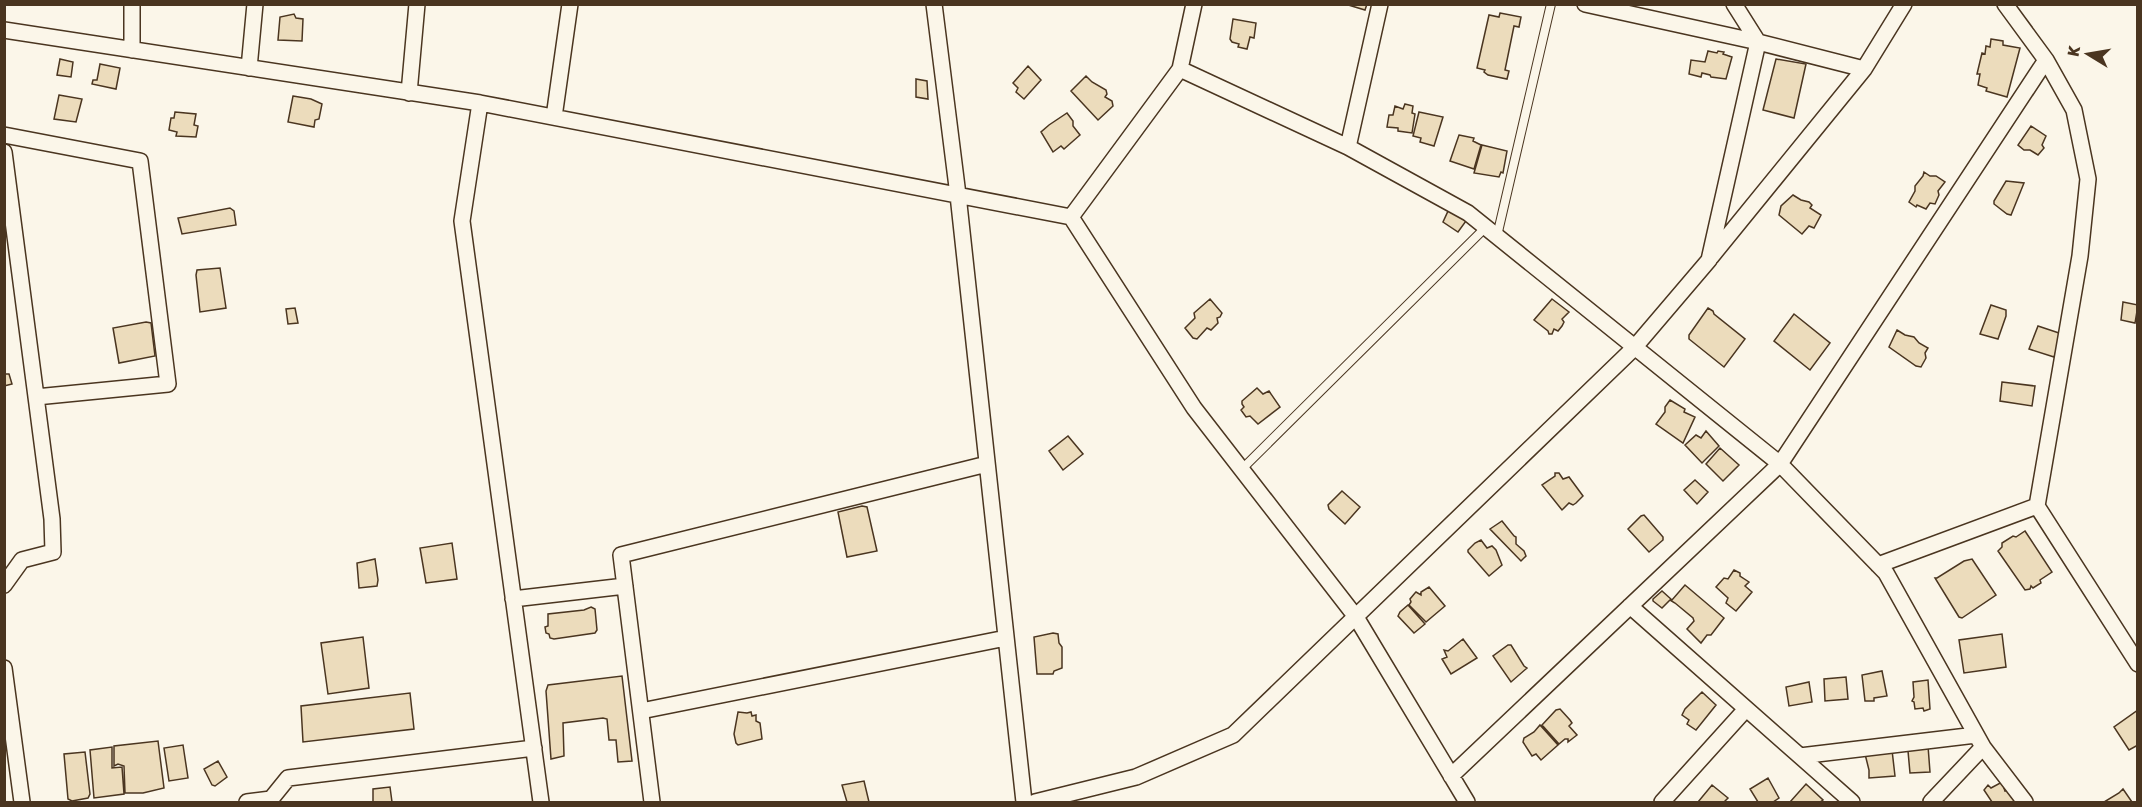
<svg xmlns="http://www.w3.org/2000/svg" width="2142" height="807" viewBox="0 0 2142 807" font-family="Rubik,sans-serif">
<rect width="100%" height="100%" fill="#fbf6e9"/>
<path fill="#ecdcbc" stroke="#4a3520" stroke-width="1.5" d="M1345,4H1367L1365,10Z
M1500,13L1521,17L1519,27L1514,26L1505,70L1509,71L1507,79L1488,75L1484,72L1485,70L1477,68L1489,15L1499,17Z
M294,14L296,18L303,19L302,41L278,40L280,17Z
M1233,19L1256,23L1254,38L1250,37L1247,49L1238,47L1239,44L1232,42L1230,39Z
M1991,39L2003,41V45L2020,48L2007,97L1986,91L1987,88L1978,85L1980,74H1977L1982,53L1985,54L1986,46L1990,47Z
M1708,51L1717,53L1718,51L1724,52L1723,54L1732,57L1726,79L1711,77L1710,75L1702,73L1701,77L1689,74L1691,60L1705,62Z
M60,59L73,62L71,77L57,75Z
M1776,59L1806,64L1794,118L1763,110Z
M100,64L120,68L116,89L92,84L93,80H97Z
M1028,66L1041,80L1024,99L1016,92L1018,88L1013,83Z
M1086,76L1092,82L1106,90L1107,94L1105,97L1112,101L1113,106L1098,120L1071,91Z
M916,79L927,81L928,99L916,97Z
M59,95L82,99L76,122L54,119Z
M293,96L311,99L322,104L319,119L315,120L314,127L288,122Z
M1405,104L1413,106L1412,113L1415,114L1412,133L1398,131V128L1387,127L1389,115H1393L1395,106L1403,109Z
M175,112L196,114L194,125L198,126L196,137L176,136L177,132L169,130L171,118H174Z
M1419,112L1443,117L1434,146L1420,142L1421,138L1413,136Z
M1067,113L1073,121V126L1080,135L1064,149L1061,146L1053,152L1041,132L1049,125Z
M2031,126L2046,136L2042,145L2044,148L2038,155L2030,150H2024L2018,145Z
M1459,135L1474,138L1473,141L1481,145L1474,169L1450,161Z
M1482,145L1507,151L1503,173L1501,172L1499,177L1474,173Z
M1924,172L1930,176H1936L1945,182L1938,191L1939,195L1935,204L1930,203L1926,209L1917,205L1916,207L1909,202L1915,191V186L1923,176Z
M2006,181L2024,183L2011,215L2007,214L1994,204V201Z
M1793,195L1801,200L1809,202L1812,205L1810,208L1821,215L1814,228L1809,226L1802,234L1779,215L1781,206Z
M230,208L234,211L236,225L182,234L178,218Z
M1449,209L1466,221L1458,232L1443,222Z
M220,268L226,308L200,312L196,275L197,270Z
M1210,299L1222,313L1220,317L1217,318L1218,323L1211,330L1207,328L1197,339L1193,338L1185,328L1195,318L1194,313Z
M1552,299L1569,312L1562,319L1564,322L1562,326L1558,331L1554,329L1552,334H1549L1548,331L1534,320Z
M2123,302L2138,305L2135,323L2121,320Z
M1991,305L2006,310V316L1998,339L1980,334Z
M295,308L298,323L288,324L286,309Z
M1708,308L1713,311L1714,314L1745,339L1724,367L1689,339V335Z
M1794,314L1830,343L1810,370L1774,341Z
M146,322L151,323L155,356L119,363L113,328Z
M2038,326L2062,334L2054,357L2029,349Z
M1897,330L1905,335L1914,337L1919,343L1928,348L1925,353L1926,358L1921,367L1916,366L1889,347Z
M4,374H9L12,384L4,386Z
M2002,382L2035,386L2032,406L2000,401Z
M1257,388L1263,394L1269,391L1280,407L1258,424L1250,416L1246,417L1241,410L1244,407L1242,404V401Z
M1670,400L1685,409L1684,412L1695,417L1683,443L1656,424L1665,412V407Z
M1706,431L1719,446L1702,463L1685,445L1696,435L1701,438Z
M1068,436L1083,454L1063,470L1049,451Z
M1720,448L1739,465L1723,481L1706,464Z
M1555,473H1559L1563,479L1569,477L1583,496L1576,503L1573,505L1569,503L1562,510L1542,485L1555,476Z
M1695,480L1708,492L1697,504L1684,490Z
M1342,491L1360,507L1345,524L1329,509L1328,505Z
M862,506L867,507L877,551L847,557L838,512Z
M1644,515L1663,537V540L1649,552L1628,529L1641,516Z
M1502,521L1514,536L1516,537V544L1524,551L1526,556L1521,561L1490,529Z
M2025,531L2052,572L2040,580L2041,583L2033,588L2031,586L2030,589L2025,590L1998,551L2002,547V543L2013,536L2016,537Z
M1481,540L1487,548L1492,546L1496,550L1502,565L1489,576L1468,552V550L1475,543Z
M452,543L457,579L426,583L420,548Z
M375,559L378,580L377,586L359,588L357,563Z
M1972,559L1996,595L1962,618L1959,617L1935,578H1937L1964,561Z
M1734,570L1740,573V576L1749,582L1745,586L1752,592L1736,611L1726,603L1728,598L1716,587L1724,578L1728,579Z
M1685,585L1724,618L1711,635H1707L1701,643L1687,629L1694,621L1693,618L1675,603L1670,600L1662,608L1653,601V599L1662,591L1672,600Z
M1429,587L1445,606L1426,622L1409,605L1411,602L1410,599L1415,593L1416,592L1421,595V592Z
M1408,605L1425,624L1414,633L1398,616L1400,612Z
M591,607L595,609L597,630L595,633L554,639L550,638L549,634L546,633L545,627L548,626V614L584,610Z
M1053,633L1058,634L1059,643L1062,647V668L1054,671L1053,674H1037L1034,637Z
M2002,634L2006,667L1964,673L1959,640Z
M363,637L369,688L328,694L321,643Z
M1463,639L1477,658L1451,674L1442,659L1447,657L1444,650L1448,651Z
M1508,645H1511L1524,666L1527,668L1511,682L1493,656Z
M1882,671L1887,696L1874,698V701H1865L1862,675Z
M622,676L632,761L618,762L616,740H609L607,719L603,718L563,723L564,756L551,759L546,691L548,685Z
M1846,677L1848,699L1825,701L1824,679Z
M1928,680L1930,709L1924,711L1923,708L1915,709L1914,702L1912,701L1914,697L1913,682Z
M1809,682L1812,702L1789,706L1786,687Z
M1702,692L1716,705L1696,730L1687,724L1689,720L1682,715L1685,709Z
M410,693L414,729L303,742L301,706Z
M1560,709L1570,720L1572,723L1569,726L1577,735L1568,742V739H1565L1559,744L1542,725L1556,710Z
M2138,710V745L2129,750L2114,727Z
M738,712L747,713L751,712L752,716L756,715V721L760,723L762,739L738,745L736,743L734,734Z
M1540,725L1558,745L1541,760L1536,754L1532,756L1523,742L1524,738L1534,732Z
M158,741L164,788L143,793H125L124,766L118,764L114,766V746Z
M183,745L188,778L169,781L164,748Z
M1928,746L1930,772L1910,773L1908,751L1909,748Z
M112,747V768L122,767L124,794L94,798L90,750Z
M1892,750L1895,776L1869,778V770L1865,754Z
M85,752L90,794L88,798L72,801L68,799L64,754Z
M218,761L227,777L215,786L212,785L204,769Z
M1768,778L1779,798L1773,802H1758L1750,789Z
M864,781L869,802H847L842,785Z
M2002,782L2005,791L2009,790L2017,802H1992L1984,790L1988,785L1991,788Z
M1806,784L1823,800L1820,802H1790Z
M1712,785L1728,798L1724,802H1698Z
M390,787L392,802H373V789Z
M2123,789L2132,802H2104L2119,793Z"/>
<g fill="none" stroke-linecap="round" stroke-linejoin="round">
<defs>
<path id="lane" d="M1497,236L1551,4
M1242,469L1486,227"/>
<path id="street" d="M934,4L958,195L1024,802
M1585,4L1758,42L1864,69
M2005,4L2046,60L2074,110L2088,179L2080,256L2037,506L2138,664
M4,30L480,103L1071,217L1194,408L1356,617L1467,802
M132,50V4
M249,68L255,4
M1180,69L1348,147L1468,213L1780,464L1886,573L1983,747L1931,802
M409,93L417,4
M480,103L462,221L541,802
M554,117L570,4
M4,135L140,161L168,384L36,397
M1348,147L1380,4
M4,152L52,519L53,552L22,560L4,585
M1071,217L1180,69L1194,4
M1711,257L1864,69L1904,4
M1878,565L2037,506
M513,599L625,586
M1630,606L1852,802
M4,668L22,802
M641,711L1006,638
M1983,747L2025,802
M1800,756L1976,735
M1451,776L1780,464L2046,60
M247,802L271,799L288,778L534,748
M652,802L621,555L987,464
M1035,802L1136,777L1233,735L1634,348L1709,260L1758,42L1734,4
M1662,802L1746,709"/>
</defs>
<use href="#lane" stroke="#4a3520" stroke-width="10"/>
<use href="#street" stroke="#4a3520" stroke-width="18"/>
<use href="#lane" stroke="#fbf6e9" stroke-width="8"/>
<use href="#street" stroke="#fbf6e9" stroke-width="15"/>
</g>
<rect width="2142" height="807" fill="none" stroke="#4a3520" stroke-width="12"/>
<g transform="translate(2088 54) rotate(281)" stroke="#fbf6e9" stroke-width="4.5" paint-order="stroke">
<path d="M0-4.5L10 22L0 15L-10 22Z" fill="#4a3520"/>
<text y="-9" font-size="16" font-weight="bold" text-anchor="middle" fill="#4a3520">K</text>
</g>
</svg>
